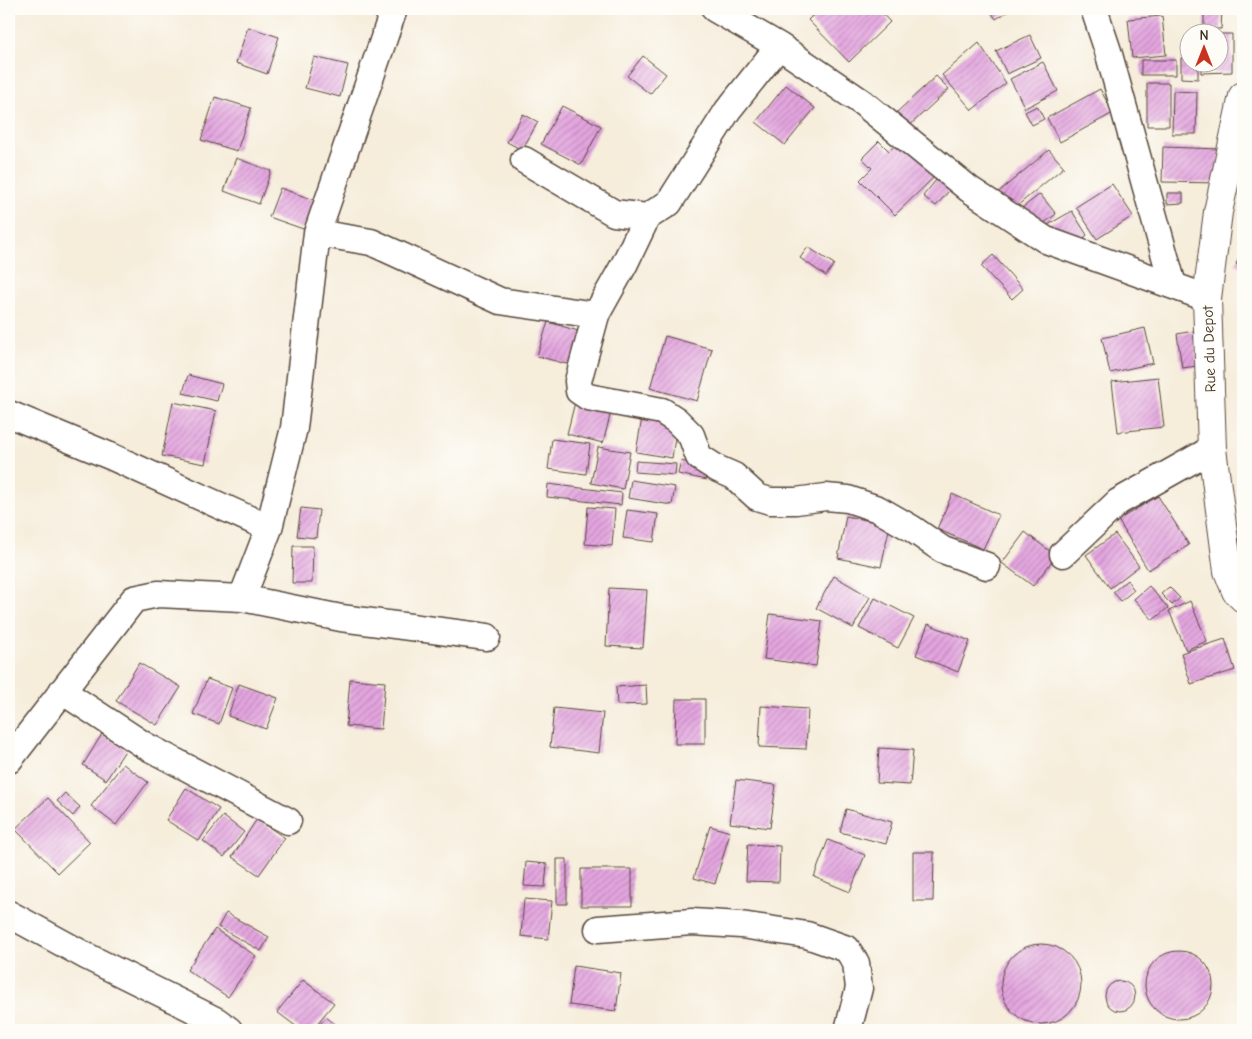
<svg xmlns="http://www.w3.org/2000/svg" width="1252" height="1039" viewBox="0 0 1252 1039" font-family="'Comic Neue',sans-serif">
<defs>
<pattern id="building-hatch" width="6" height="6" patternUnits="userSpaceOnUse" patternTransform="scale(1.25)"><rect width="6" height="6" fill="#e4a6e0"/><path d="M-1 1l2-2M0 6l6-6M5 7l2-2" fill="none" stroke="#ba87b5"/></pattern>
</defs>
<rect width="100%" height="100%" fill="#fdfcf7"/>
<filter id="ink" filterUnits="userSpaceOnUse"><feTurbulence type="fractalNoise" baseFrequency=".02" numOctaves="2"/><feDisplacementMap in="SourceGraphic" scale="10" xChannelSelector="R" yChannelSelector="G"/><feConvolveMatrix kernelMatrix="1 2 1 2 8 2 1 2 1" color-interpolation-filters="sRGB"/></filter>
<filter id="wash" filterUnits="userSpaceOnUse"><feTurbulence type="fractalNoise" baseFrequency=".0096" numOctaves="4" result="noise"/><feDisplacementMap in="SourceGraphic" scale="20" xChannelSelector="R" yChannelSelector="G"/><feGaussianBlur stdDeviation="1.12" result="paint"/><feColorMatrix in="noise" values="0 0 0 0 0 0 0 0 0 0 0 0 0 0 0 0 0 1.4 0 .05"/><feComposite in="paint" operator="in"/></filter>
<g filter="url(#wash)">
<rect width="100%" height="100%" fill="#f6eddb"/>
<g id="blocks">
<path fill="url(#building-hatch)" d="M819,9H878L890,22L849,62L808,20Z
M989,9H1012L996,19Z
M1204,9H1222L1221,29H1204Z
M1162,16L1166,55L1132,58L1128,19Z
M248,27L279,37L267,74L236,63Z
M1220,34H1232V72L1201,73V62H1220Z
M1030,35L1041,58L1007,74L996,51Z
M979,43L1006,83L972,110L942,75Z
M643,56L666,74L650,94L627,76Z
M314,57L348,65L340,97L305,88Z
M1181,58H1190V62H1198V79L1181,78Z
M1141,60H1176V75H1141Z
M1043,62L1058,91L1025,108L1010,79Z
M936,76L949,89L909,126L896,113Z
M1147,83H1169V126H1147Z
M786,85L815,108L785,145L756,122Z
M1100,89L1113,113L1060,142L1047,118Z
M1173,91L1197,92L1196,134H1172Z
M215,97L251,108L237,151L201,140Z
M562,106L601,126L581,165L541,144Z
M1037,106L1044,119L1032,125L1025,112Z
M523,114L538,122L522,150L507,142Z
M903,138L938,173L895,215L860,180L872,168L862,158L879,141L889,151Z
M1163,147L1220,149L1219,183L1162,182Z
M1049,150L1064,167L1011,211L996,194Z
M236,158L271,171L259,204L224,191Z
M941,174L954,185L936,206L923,196Z
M1112,184L1133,216L1097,239L1076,207Z
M280,188L317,201L306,230L269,217Z
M1167,193H1183V203L1167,204Z
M1040,194L1056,214L1038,228L1017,212Z
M1072,211L1087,235L1077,245L1039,230Z
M808,247L834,264L826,276L800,258Z
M1243,251V268L1236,264Z
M993,255L1023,289L1012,299L981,266Z
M548,322L585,333L574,366L537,356Z
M1145,328L1153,363L1110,373L1102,338Z
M1193,331L1198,366L1182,368L1177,334Z
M665,336L712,349L697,401L650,388Z
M188,375L222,384L217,401L183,393Z
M1158,377L1164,427L1118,432L1112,382Z
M173,402L216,411L205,464L162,456Z
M575,402L611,412L603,443L567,434Z
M642,418L677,424L672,458L636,452Z
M552,439L590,444L586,474L548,469Z
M598,447L630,452L623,489L591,483Z
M636,461L676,464L675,475L635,472Z
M681,461L709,468L707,480L678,474Z
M631,480L675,487L672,505L628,498Z
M548,484L622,493L621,505L547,497Z
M952,494L999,515L983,549L937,529Z
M1158,496L1189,545L1148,570L1118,520Z
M588,507L615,509L612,546L585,544Z
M301,508L319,510L316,538L297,536Z
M627,510L658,514L654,542L623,538Z
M846,516L890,525L881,567L838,558Z
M1242,526H1243V572L1235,570Z
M1025,532L1056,556L1033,586L1002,563Z
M1115,534L1139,566L1110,588L1086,555Z
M293,546H313L312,583H292Z
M834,576L870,597L853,628L816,608Z
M1127,580L1134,590L1121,601L1113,592Z
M1149,586L1168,608L1153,620L1134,599Z
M1169,587L1180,598L1172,605L1161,594Z
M609,588L647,590L643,648L606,646Z
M875,598L914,618L898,648L859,628Z
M1190,601L1207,641L1186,650L1169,611Z
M770,614L822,621L816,666L764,659Z
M928,624L970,641L958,672L916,655Z
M1225,639L1235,670L1191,684L1181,653Z
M139,663L181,687L157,725L116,701Z
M207,679L232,688L219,724L193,714Z
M350,679L385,682L381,729L346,726Z
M239,684L278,698L266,729L228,716Z
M646,685L647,704L617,705L616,687Z
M676,699H705V744H675Z
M761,706L808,709L806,749L759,747Z
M554,708L603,713L599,753L550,747Z
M102,734L126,749L106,780L83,765Z
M879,748L913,750L910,785L877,783Z
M123,764L148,782L116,825L91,806Z
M736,780L776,785L770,828L730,823Z
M186,788L219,809L199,841L166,820Z
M65,793L80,807L73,816L57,801Z
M48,798L90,842L58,873L15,829Z
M846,809L892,822L886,844L840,832Z
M223,816L244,832L224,857L203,841Z
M257,819L285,838L259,875L232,857Z
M710,826L730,832L715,884L694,878Z
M828,840L865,855L850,892L814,877Z
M748,844L780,846L779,882L746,881Z
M913,852H934L933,901H913Z
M557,859H567V904H557Z
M526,862L547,864L545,887L524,886Z
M581,869H632V906H581Z
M524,899L552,901L548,939L521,936Z
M226,913L269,937L261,951L218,927Z
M215,929L256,956L228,997L187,970Z
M1001 984a40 40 0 1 1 80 0a40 40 0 1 1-80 0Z
M1145 985a34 34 0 1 1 68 0a34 34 0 1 1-68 0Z
M574,966L621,973L616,1011L569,1005Z
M303,980L334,1003L312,1030H301L277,1012Z
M1105 996a15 15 0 1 1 30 0a15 15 0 1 1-30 0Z
M326,1017L340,1028L338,1030H315Z"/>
</g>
</g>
<g filter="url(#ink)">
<use href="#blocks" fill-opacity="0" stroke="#57473a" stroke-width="1"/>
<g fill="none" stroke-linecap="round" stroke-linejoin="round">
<defs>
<path id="minor" d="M715,9L779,46
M1094,9L1108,51L1173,285
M524,160L614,213L647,217L669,203L728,110L779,46L863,103L969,189L1046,240L1207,298
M647,217L624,265L596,315L578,381L579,391L588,397L662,411L676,420L691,435L699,457L718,469L734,476L757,497L770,501H796L826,497L848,499L878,509L911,528L943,550L987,566
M317,233L371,242L500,301L596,315
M9,414L110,456L269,528
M1063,554L1118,502L1212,449
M242,598L269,528L294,428L317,233L394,9
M62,691L144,745L288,821
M9,760L134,599L158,594L242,598L341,618L487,637
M9,914L86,956L217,1021L229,1030
M598,929L692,922L741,925L807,935L847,949L856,963L859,988L848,1030"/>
<path id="tertiary" d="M1243,96L1218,212L1207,298L1212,449L1228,571L1236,591L1243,598"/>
</defs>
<use href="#minor" stroke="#57473a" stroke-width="29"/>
<use href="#tertiary" stroke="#57473a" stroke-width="30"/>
<use href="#minor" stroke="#fff" stroke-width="26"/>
<use href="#tertiary" stroke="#fff" stroke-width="28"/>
</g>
</g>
<g text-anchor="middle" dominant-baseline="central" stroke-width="4" stroke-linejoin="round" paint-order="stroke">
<g font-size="15" fill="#3b2a1e" stroke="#fdfcf7">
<text transform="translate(1209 349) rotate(-92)">Rue du Depot</text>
</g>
</g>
<rect width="1252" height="1039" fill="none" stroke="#fdfcf7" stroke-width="30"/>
<g transform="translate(1204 48)"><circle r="24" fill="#fdfcf7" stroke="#afa8a0"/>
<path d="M0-4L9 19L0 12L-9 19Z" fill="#c8321e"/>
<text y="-8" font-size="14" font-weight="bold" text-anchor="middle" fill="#3b2a1e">N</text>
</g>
</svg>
